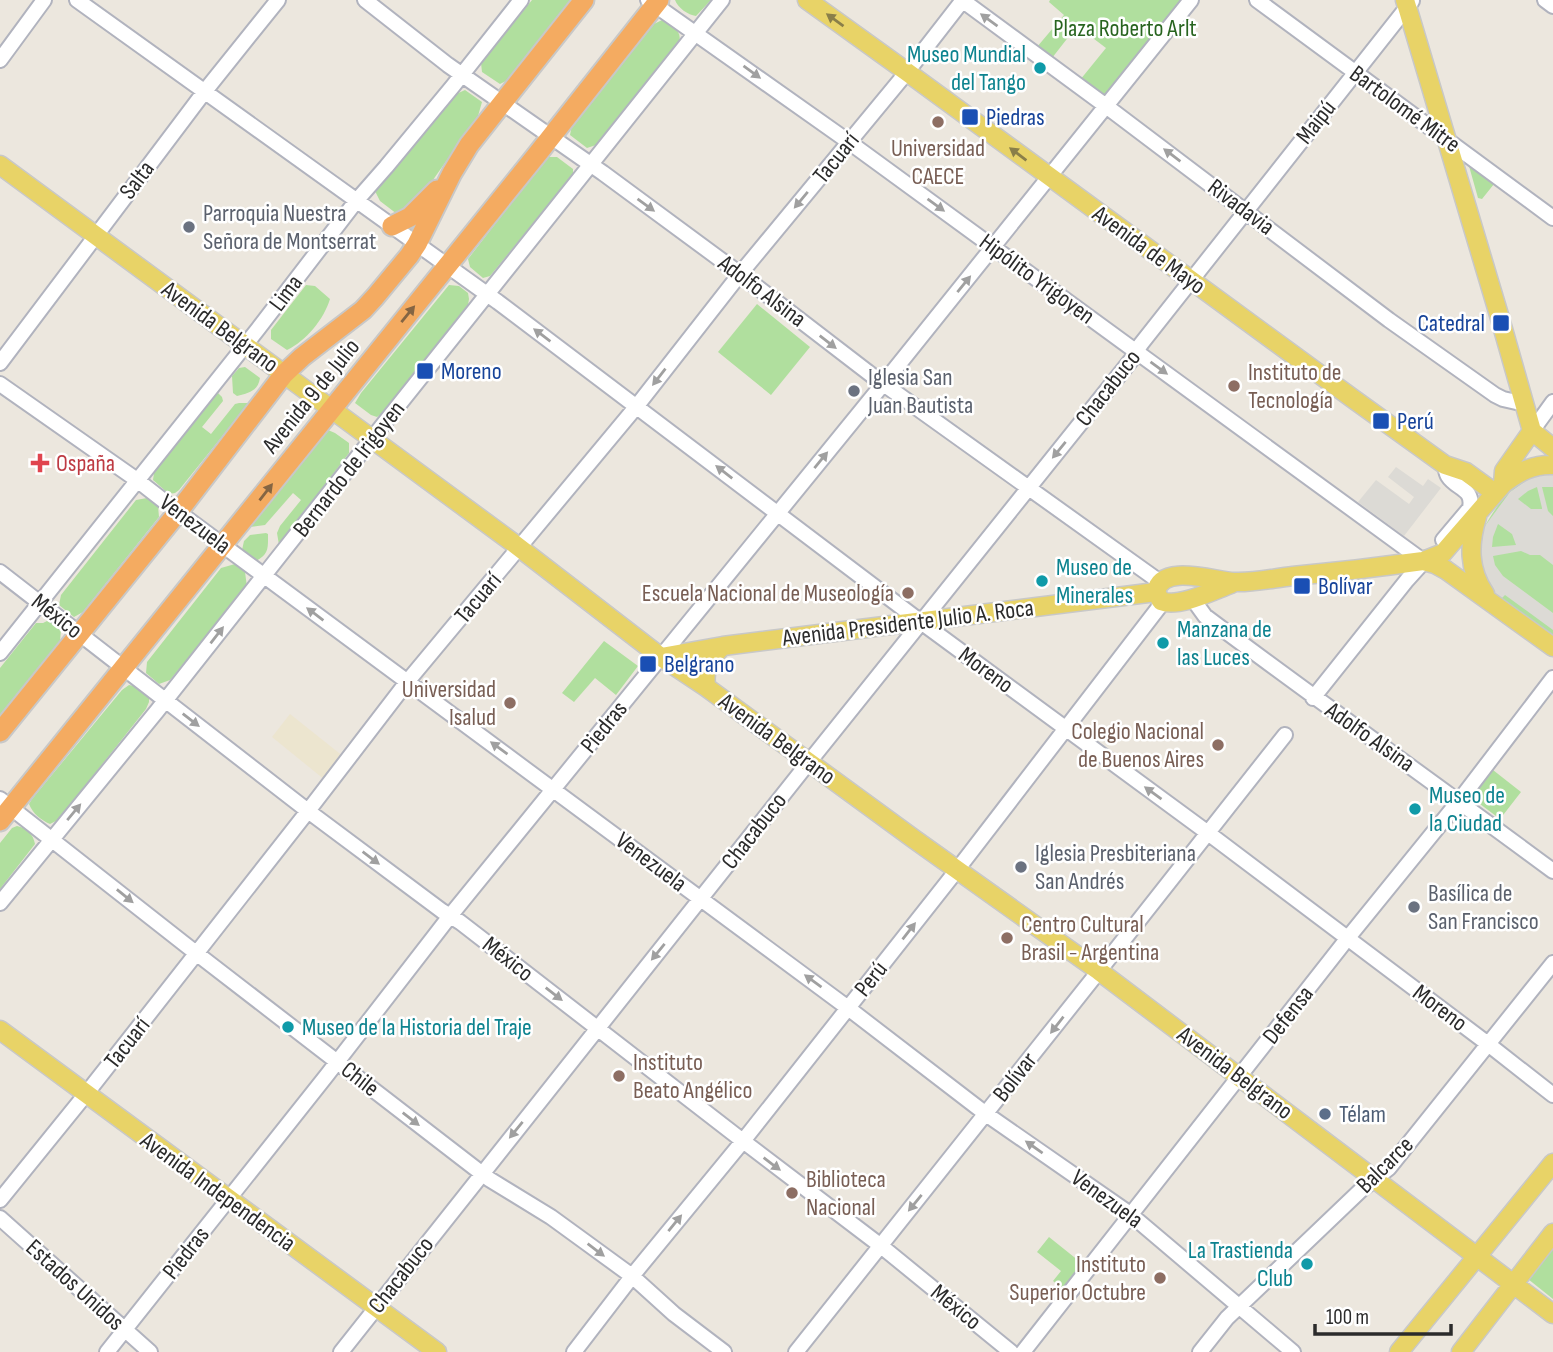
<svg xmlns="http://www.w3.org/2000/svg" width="1553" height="1352" viewBox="0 0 1553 1352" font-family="'Sofia Sans Condensed',sans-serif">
<rect width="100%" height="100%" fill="#ece7de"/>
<path fill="#ece5cf" d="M290,714L344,757L325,780L272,737Z"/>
<path fill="#b0df9e" d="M532,0H573L508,80L500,84L482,72L481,63Z
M675,0H711L696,16C688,15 678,8 675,0Z
M1050,0H1181L1109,95L1101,96L1080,80L1106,48L1077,26L1052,58L1037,47L1064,15L1049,2Z
M662,20C670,25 683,30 679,42L596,145L587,148L570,135L572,125L652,25Z
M465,90L482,102L478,116L416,204L397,214L380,201L375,191L378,186L454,95Z
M549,157H557L573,169V175L490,276L483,278L470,267L468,259L544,161Z
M1472,164L1493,179L1494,184L1482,199L1478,198L1469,166Z
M306,285L315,286L330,299C324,319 306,341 287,350L271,339V330Z
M449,285L459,286L468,293L469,299L468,305L381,414L377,417L371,415L355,403L361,393Z
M757,304L810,347L771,395L718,352Z
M245,367L260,378C258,391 249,393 237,396L233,393L232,376L239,368Z
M218,393L222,397L223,401L202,427L211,434L235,404L239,403H249L179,490L175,493L169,494L153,480L154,473L213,394Z
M328,430L335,433L349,443V453L279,545L277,533L280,526L301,500L293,493L265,525L250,527L306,455Z
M1553,473V637L1495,595L1485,526C1495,508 1510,486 1531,478C1538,475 1546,474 1553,473Z
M147,498L158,506L159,517L83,612L74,617L59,605L61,595L136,500Z
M266,533L268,534C268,548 269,554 256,561L242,550L244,541L250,535Z
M235,564L245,572L247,587L170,680L159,684L146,673L147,662L221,568Z
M49,620L61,629L60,642L0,717V668L36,623H43Z
M604,641L638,666L616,695L595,678L574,702L562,693Z
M129,685L134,686L149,697V702L146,709L58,820L50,824C41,820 33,814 29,804L32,799L122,690Z
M1493,770L1521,792L1500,819L1472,798Z
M17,826C27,828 33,834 35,844L0,889V843L12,828Z
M1049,1237L1084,1265L1064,1290L1053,1281L1061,1271L1037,1252Z
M1553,1240V1299L1528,1279Z"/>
<path fill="#dcdad5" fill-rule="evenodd" d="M1396,467L1423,486L1428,479L1441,488L1404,536L1358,502L1376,480L1409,504L1414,497L1388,477Z
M1553,473V487H1542L1548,511L1553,516V565L1540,555H1530L1521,551L1493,556L1495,565L1503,576L1553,613V630L1505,595L1501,599L1495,595L1486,582L1478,556L1482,534L1485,526L1510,492L1530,478ZM1537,487L1542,508V509H1531L1518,499L1528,491ZM1498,524L1512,534L1516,545L1492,547L1493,537Z"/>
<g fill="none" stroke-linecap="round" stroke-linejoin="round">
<defs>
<path id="minor" d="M77,0L498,302L921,622L1208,833L1488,1044L1553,1095
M365,0L448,65L603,173L740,274L878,380L1160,582
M648,0L849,142L1423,561
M962,0L1106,106L1389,320L1495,395L1503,399L1525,404
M1257,0L1553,218
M1545,0L1553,6
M0,60L44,0
M0,363L205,91L278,0
M0,384L137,480L178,512L848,1008L986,1114L1130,1214L1293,1352
M1532,431L1553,402
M1443,540L1470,508C1474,488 1456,489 1448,476C1446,473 1446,469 1445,465
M0,572L308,811L442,911L460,922L743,1141L881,1246L1011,1352
M1192,598L1205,616C1320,702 1437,785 1553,871
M0,653L258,329L357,200L386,167L453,86L521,0
M1313,698L1407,580L1427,558
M0,799L196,953L489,1179L551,1217L584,1241L632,1276L674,1314L724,1352
M0,903L157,711L386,421L722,0
M0,1200L86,1094L308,811L407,682L636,407L740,274L907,72L963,0
M0,1218L150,1352
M107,1352L327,1075L450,916L883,384L1191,0
M341,1352L809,762L1132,359L1141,344L1412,1
M574,1352L637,1270L743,1141L957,870L1163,602
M796,1352L1099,971L1285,735
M1023,1352L1347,939L1459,801L1553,678
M1200,1352L1227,1318L1361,1190L1389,1168L1553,963"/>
<path id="major" d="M807,0L907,72L1352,398L1445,465L1466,472L1495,493
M1405,0L1499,315L1532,431
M0,165L512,542L661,657L706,687L914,839L1099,971L1553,1314
M1532,431L1553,448
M1503,484L1504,471L1532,431
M1477,517C1469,544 1468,569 1485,594
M1423,561L1435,564L1446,570L1553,647
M1156,592C1161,563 1214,581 1234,582C1253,583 1274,578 1293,576C1337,572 1380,567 1423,561L1443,553L1449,546L1503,484C1519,472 1533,464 1553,465
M1156,592L1161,601C1179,608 1212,591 1231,584
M661,657L723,646L1156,592
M706,687C704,667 708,660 723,646
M0,1030L437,1352
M1399,1352L1553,1163
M1461,1352L1553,1233"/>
<path id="highway" d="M392,226L410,217L437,190
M0,732L178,512L284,374L302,357L363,310L375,297L409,256L417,244L452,173L469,145L584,0
M0,821L539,152L659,0"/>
</defs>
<use href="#minor" stroke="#b1b3be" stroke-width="18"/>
<use href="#major" stroke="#c8c8c8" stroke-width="21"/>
<use href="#highway" stroke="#c8c8c8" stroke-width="23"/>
<use href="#minor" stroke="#fff" stroke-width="14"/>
<use href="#major" stroke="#e8d367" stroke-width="18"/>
<use href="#highway" stroke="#f4ab61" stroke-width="19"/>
</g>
<defs><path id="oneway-solid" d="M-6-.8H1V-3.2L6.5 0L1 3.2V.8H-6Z" transform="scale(1.75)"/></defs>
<g fill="#8a7f49">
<use href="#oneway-solid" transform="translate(835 20) rotate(-144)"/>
<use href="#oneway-solid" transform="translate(1018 154) rotate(-143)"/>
</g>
<g fill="#a0a0a0">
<use href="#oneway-solid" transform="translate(989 20) rotate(-144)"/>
<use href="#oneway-solid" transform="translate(752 72) rotate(36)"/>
<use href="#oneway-solid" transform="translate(1172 155) rotate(-143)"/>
<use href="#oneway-solid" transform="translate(801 200) rotate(130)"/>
<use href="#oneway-solid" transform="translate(646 205) rotate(36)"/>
<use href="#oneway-solid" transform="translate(936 205) rotate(36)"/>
<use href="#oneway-solid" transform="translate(964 284) rotate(-51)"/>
<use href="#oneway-solid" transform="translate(542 335) rotate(-143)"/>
<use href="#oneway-solid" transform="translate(828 342) rotate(38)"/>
<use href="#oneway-solid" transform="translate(1159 368) rotate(36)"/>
<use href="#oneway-solid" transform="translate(659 377) rotate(128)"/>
<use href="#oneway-solid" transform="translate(1059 450) rotate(129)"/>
<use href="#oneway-solid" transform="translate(821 460) rotate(-51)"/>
<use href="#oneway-solid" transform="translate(724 472) rotate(-142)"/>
<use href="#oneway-solid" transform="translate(315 614) rotate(-143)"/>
<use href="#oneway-solid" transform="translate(217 635) rotate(-52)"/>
<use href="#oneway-solid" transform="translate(191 720) rotate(38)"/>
<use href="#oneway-solid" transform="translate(499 748) rotate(-144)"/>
<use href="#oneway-solid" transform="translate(1153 793) rotate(-144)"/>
<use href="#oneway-solid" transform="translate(74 812) rotate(-50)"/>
<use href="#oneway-solid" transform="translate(371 858) rotate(37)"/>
<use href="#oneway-solid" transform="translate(125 896) rotate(39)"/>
<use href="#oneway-solid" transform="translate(909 931) rotate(-52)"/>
<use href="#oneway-solid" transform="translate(658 952) rotate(129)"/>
<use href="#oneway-solid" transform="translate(813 981) rotate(-144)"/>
<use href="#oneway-solid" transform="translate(554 994) rotate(38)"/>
<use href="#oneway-solid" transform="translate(1057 1025) rotate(128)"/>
<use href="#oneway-solid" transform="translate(411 1119) rotate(38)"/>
<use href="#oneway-solid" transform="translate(516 1130) rotate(129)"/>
<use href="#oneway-solid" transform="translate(1034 1147) rotate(-145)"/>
<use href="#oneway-solid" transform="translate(772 1164) rotate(37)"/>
<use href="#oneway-solid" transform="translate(915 1203) rotate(129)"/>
<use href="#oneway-solid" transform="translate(675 1223) rotate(-51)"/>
<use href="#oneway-solid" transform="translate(596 1250) rotate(37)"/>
</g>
<g fill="#856543">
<use href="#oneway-solid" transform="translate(408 314) rotate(-51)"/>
<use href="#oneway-solid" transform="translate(266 492) rotate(-52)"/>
</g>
<g fill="#0f9aa8" stroke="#fff" stroke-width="2.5">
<circle cx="1040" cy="68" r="7"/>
<circle cx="1042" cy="581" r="7"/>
<circle cx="1163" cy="643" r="7"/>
<circle cx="1415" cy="809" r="7"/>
<circle cx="288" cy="1027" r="7"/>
<circle cx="1307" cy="1264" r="7"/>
</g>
<g fill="#1a4fb4" stroke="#fff" stroke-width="2.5">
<rect x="961" y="108" width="18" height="18" rx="3.5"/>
<rect x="1492" y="314" width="18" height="18" rx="3.5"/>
<rect x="416" y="362" width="18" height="18" rx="3.5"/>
<rect x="1372" y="412" width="18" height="18" rx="3.5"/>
<rect x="1293" y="577" width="18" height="18" rx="3.5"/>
<rect x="639" y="655" width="18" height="18" rx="3.5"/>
</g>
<g fill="#8d6e63" stroke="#fff" stroke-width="2.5">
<circle cx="938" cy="122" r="7"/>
<circle cx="1234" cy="386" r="7"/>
<circle cx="908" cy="593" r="7"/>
<circle cx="510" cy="703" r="7"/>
<circle cx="1218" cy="745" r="7"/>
<circle cx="1007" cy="938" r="7"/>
<circle cx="619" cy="1076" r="7"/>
<circle cx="792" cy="1193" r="7"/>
<circle cx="1160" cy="1278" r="7"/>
</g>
<g fill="#6b7280" stroke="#fff" stroke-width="2.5">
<circle cx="189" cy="227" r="7"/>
<circle cx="854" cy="391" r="7"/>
<circle cx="1021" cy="867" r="7"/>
<circle cx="1414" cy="907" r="7"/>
</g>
<path fill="#e0444e" stroke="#fff" stroke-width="2.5" d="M36.5 452.5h7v7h7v7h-7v7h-7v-7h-7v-7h7z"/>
<circle fill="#5c6f8a" stroke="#fff" stroke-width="2.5" cx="1325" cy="1114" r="7"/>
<g text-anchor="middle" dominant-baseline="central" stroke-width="5" stroke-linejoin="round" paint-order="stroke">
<g font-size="24" fill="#28641f" stroke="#fff">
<text x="1125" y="28">Plaza Roberto Arlt</text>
</g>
<g font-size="24" fill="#0d838f" stroke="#fff" text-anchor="start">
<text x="1026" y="54" text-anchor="end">Museo Mundial<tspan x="1026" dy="28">del Tango</tspan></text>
<text x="1056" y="567">Museo de<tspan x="1056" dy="28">Minerales</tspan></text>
<text x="1177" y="629">Manzana de<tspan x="1177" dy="28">las Luces</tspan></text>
<text x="1429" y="795">Museo de<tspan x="1429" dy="28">la Ciudad</tspan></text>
<text x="302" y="1027">Museo de la Historia del Traje</text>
<text x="1293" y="1250" text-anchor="end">La Trastienda<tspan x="1293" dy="28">Club</tspan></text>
</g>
<g font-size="24" fill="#2b2b2b" stroke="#fff">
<text transform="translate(1405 109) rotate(36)">Bartolomé Mitre</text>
<text transform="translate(1316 122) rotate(-52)">Maipú</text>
<text transform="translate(836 158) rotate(-51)">Tacuarí</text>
<text transform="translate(137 180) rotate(-53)">Salta</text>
<text transform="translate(1241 207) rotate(37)">Rivadavia</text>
<text transform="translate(1149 250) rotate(36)">Avenida de Mayo</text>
<text transform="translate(1037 279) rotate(36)">Hipólito Yrigoyen</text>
<text transform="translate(762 291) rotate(37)">Adolfo Alsina</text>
<text transform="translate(286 293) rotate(-53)">Lima</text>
<text transform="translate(220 327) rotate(36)">Avenida Belgrano</text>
<text transform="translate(1108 388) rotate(-52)">Chacabuco</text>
<text transform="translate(311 396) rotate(-51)">Avenida 9 de Julio</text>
<text transform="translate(349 469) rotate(-52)">Bernardo de Irigoyen</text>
<text transform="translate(195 524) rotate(37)">Venezuela</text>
<text transform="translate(478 598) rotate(-50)">Tacuarí</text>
<text transform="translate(57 616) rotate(38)">México</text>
<text transform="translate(908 623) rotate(-7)">Avenida Presidente Julio A. Roca</text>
<text transform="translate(986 670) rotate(36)">Moreno</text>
<text transform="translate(604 727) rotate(-51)">Piedras</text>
<text transform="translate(1370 737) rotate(35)">Adolfo Alsina</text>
<text transform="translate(777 739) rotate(36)">Avenida Belgrano</text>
<text transform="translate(754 831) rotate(-52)">Chacabuco</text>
<text transform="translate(651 862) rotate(37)">Venezuela</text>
<text transform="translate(508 959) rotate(38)">México</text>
<text transform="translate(871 979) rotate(-52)">Perú</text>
<text transform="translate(1440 1008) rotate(37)">Moreno</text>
<text transform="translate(1288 1015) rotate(-52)">Defensa</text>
<text transform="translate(127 1043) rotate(-52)">Tacuarí</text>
<text transform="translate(1235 1073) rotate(37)">Avenida Belgrano</text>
<text transform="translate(1015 1077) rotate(-52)">Bolívar</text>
<text transform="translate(360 1079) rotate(38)">Chile</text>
<text transform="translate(1385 1165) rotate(-45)">Balcarce</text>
<text transform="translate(218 1192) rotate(36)">Avenida Independencia</text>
<text transform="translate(1107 1199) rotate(36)">Venezuela</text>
<text transform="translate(186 1253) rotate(-52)">Piedras</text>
<text transform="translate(401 1275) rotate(-52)">Chacabuco</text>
<text transform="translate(75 1285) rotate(42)">Estados Unidos</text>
<text transform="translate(956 1307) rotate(39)">México</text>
</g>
<g font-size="24" fill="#164399" stroke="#fff" text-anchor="start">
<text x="986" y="117">Piedras</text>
<text x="1485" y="323" text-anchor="end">Catedral</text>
<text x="441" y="371">Moreno</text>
<text x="1397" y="421">Perú</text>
<text x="1318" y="586">Bolívar</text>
<text x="664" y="664">Belgrano</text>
</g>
<g font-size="24" fill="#785e54" stroke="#fff" text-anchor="start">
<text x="938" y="148" text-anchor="middle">Universidad<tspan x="938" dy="28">CAECE</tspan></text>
<text x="1248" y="372">Instituto de<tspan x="1248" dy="28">Tecnología</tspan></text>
<text x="894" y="593" text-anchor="end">Escuela Nacional de Museología</text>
<text x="496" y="689" text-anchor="end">Universidad<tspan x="496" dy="28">Isalud</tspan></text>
<text x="1204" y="731" text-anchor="end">Colegio Nacional<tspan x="1204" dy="28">de Buenos Aires</tspan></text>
<text x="1021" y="924">Centro Cultural<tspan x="1021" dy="28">Brasil - Argentina</tspan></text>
<text x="633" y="1062">Instituto<tspan x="633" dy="28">Beato Angélico</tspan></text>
<text x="806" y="1179">Biblioteca<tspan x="806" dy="28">Nacional</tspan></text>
<text x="1146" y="1264" text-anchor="end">Instituto<tspan x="1146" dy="28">Superior Octubre</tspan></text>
</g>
<g font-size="24" fill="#5b616d" stroke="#fff" text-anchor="start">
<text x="203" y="213">Parroquia Nuestra<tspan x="203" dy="28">Señora de Montserrat</tspan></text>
<text x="868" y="377">Iglesia San<tspan x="868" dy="28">Juan Bautista</tspan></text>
<text x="1035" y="853">Iglesia Presbiteriana<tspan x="1035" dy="28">San Andrés</tspan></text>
<text x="1428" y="893">Basílica de<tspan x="1428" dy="28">San Francisco</tspan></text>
</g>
<g font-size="24" fill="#be3a42" stroke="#fff" text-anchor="start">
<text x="56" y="463">Ospaña</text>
</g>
<g font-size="24" fill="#4e5e75" stroke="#fff" text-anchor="start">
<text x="1339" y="1114">Télam</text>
</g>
</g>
<path d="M1315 1324v10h136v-10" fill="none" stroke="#2b2b2b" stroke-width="3.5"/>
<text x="1326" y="1324" font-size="21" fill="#2b2b2b" stroke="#ffffff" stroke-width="5" paint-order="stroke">100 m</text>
</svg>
